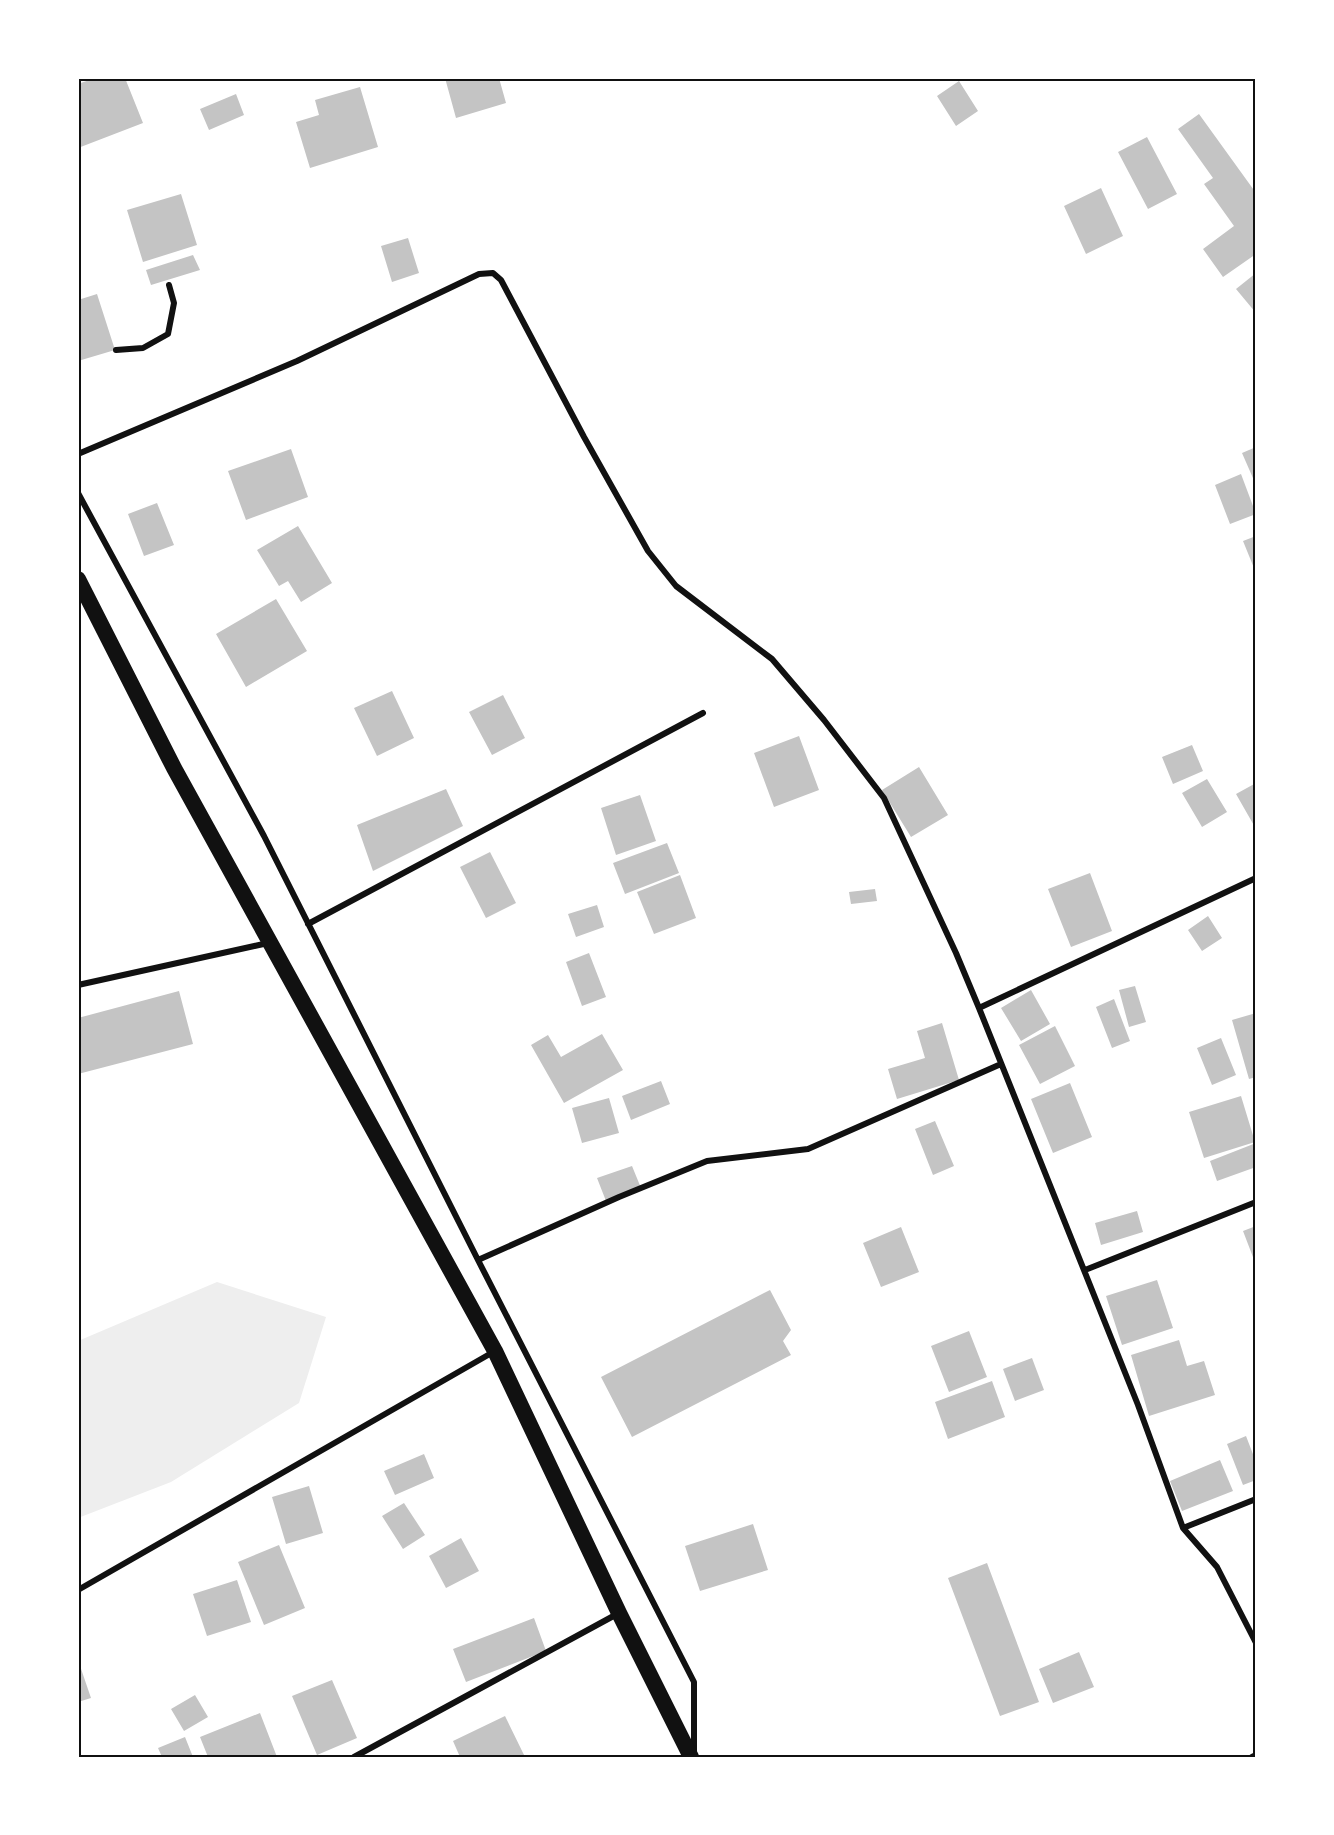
<svg xmlns="http://www.w3.org/2000/svg" width="1334" height="1835" viewBox="0 0 1334 1835" font-family="Jost,sans-serif">
<rect width="100%" height="100%" fill="#fff"/>
<path fill="#eee" d="M217,1282L326,1317L299,1403L171,1482L78,1518V1341Z"/>
<path fill="#c4c4c4" d="M95,78H125L143,123L78,148V84Z
M445,78H499L506,103L456,118Z
M959,81L978,111L956,126L937,96Z
M360,87L378,147L310,168L296,122L319,115L315,100Z
M236,94L244,115L209,130L200,109Z
M1199,114L1256,193V254L1223,277L1203,249L1234,226L1204,184L1213,178L1178,129Z
M1147,137L1177,194L1148,209L1118,152Z
M1101,188L1123,236L1086,254L1064,206Z
M181,194L197,245L143,262L127,210Z
M408,238L419,273L392,282L381,246Z
M193,255L200,270L151,285L146,270Z
M1256,273V313L1236,289Z
M97,294L115,350L78,361V300Z
M1256,447V485L1242,453Z
M291,449L308,497L246,520L228,471Z
M1241,474L1256,514L1230,524L1215,485Z
M157,503L174,545L144,556L128,514Z
M298,526L332,583L301,602L288,581L279,586L257,550Z
M1256,536V573L1243,541Z
M276,599L307,651L246,687L216,634Z
M392,691L414,738L377,756L354,708Z
M503,695L525,738L492,755L469,712Z
M799,736L819,790L774,807L754,753Z
M1192,745L1203,771L1173,784L1162,757Z
M919,767L948,815L911,837L882,790Z
M1207,779L1227,812L1202,827L1182,793Z
M1256,783V829L1236,794Z
M446,789L463,826L373,871L357,825Z
M640,795L656,841L616,855L601,808Z
M667,843L679,873L625,894L613,863Z
M490,852L516,903L486,918L460,867Z
M1090,873L1112,931L1071,947L1048,889Z
M680,875L696,918L654,934L637,892Z
M875,889L877,901L851,904L849,892Z
M597,905L604,927L576,937L568,914Z
M1208,916L1222,938L1202,951L1188,930Z
M589,953L606,997L582,1006L566,962Z
M1135,986L1146,1022L1129,1027L1119,990Z
M1031,990L1050,1024L1021,1041L1001,1008Z
M179,991L193,1044L78,1074V1018Z
M1114,999L1130,1041L1112,1048L1096,1007Z
M1256,1013V1077L1249,1079L1232,1020Z
M942,1023L959,1080L897,1099L888,1069L925,1058L917,1031Z
M1055,1026L1075,1066L1040,1084L1019,1045Z
M602,1034L623,1070L564,1103L531,1045L548,1035L561,1057Z
M1221,1038L1236,1075L1212,1085L1197,1048Z
M661,1081L670,1104L631,1120L622,1096Z
M1070,1083L1092,1137L1053,1153L1031,1099Z
M1241,1096L1255,1142L1204,1158L1189,1112Z
M609,1098L619,1133L582,1143L572,1108Z
M935,1121L954,1166L933,1175L915,1129Z
M1256,1143V1167L1217,1181L1210,1161Z
M632,1166L641,1188L606,1201L597,1178Z
M1137,1211L1143,1232L1101,1245L1095,1223Z
M1256,1226V1265L1243,1231Z
M901,1227L919,1272L881,1287L863,1243Z
M1157,1280L1173,1328L1122,1345L1106,1296Z
M770,1290L791,1330L783,1341L791,1355L632,1437L601,1377Z
M969,1331L987,1377L949,1392L931,1346Z
M1179,1340L1187,1366L1204,1361L1215,1395L1149,1416L1131,1355Z
M1032,1358L1044,1390L1015,1401L1003,1369Z
M992,1381L1005,1417L948,1439L935,1402Z
M1246,1436L1256,1462V1480L1243,1485L1227,1444Z
M424,1454L434,1478L395,1495L384,1471Z
M1220,1460L1233,1491L1182,1511L1170,1481Z
M309,1486L323,1533L286,1544L272,1497Z
M404,1503L425,1535L403,1549L382,1516Z
M753,1524L768,1570L700,1591L685,1546Z
M461,1538L479,1571L446,1588L429,1556Z
M279,1545L305,1608L264,1625L238,1562Z
M987,1563L1039,1702L1000,1716L948,1578Z
M237,1580L251,1622L207,1636L193,1594Z
M534,1618L546,1651L466,1682L453,1649Z
M1079,1652L1094,1687L1053,1703L1039,1669Z
M78,1660L91,1698L78,1702Z
M332,1680L357,1738L317,1755L292,1696Z
M195,1695L208,1717L184,1731L171,1709Z
M260,1713L277,1757H208L200,1737Z
M505,1716L525,1757H460L453,1741Z
M185,1737L193,1757H162L158,1748Z"/>
<g fill="none" stroke-linecap="round" stroke-linejoin="round">
<path stroke="#111" stroke-width="6" d="M116,350L143,348L168,334L174,303L169,285
M78,454L297,361L479,274L493,273L501,280L584,437L648,551L676,586L772,659L824,720L884,798L956,953L979,1008L1138,1405L1183,1528L1217,1567L1256,1643
M78,493L264,836L478,1260L694,1682V1752
M308,924L703,713
M78,985L268,943
M979,1008L1256,878
M478,1260L619,1197L707,1161L808,1149L1001,1064
M1085,1270L1256,1202
M1183,1528L1256,1499
M78,1590L495,1351
M354,1757L619,1613
M1252,1757L1256,1755"/>
<path stroke="#111" stroke-width="16" d="M78,579L174,768L495,1351L619,1613L691,1757"/>
</g>
<rect width="1334" height="1835" fill="none" stroke="#ffffff" stroke-width="159"/>
<rect x="80" y="80" width="1174" height="1676" fill="none" stroke="#111" stroke-width="2"/>
</svg>
